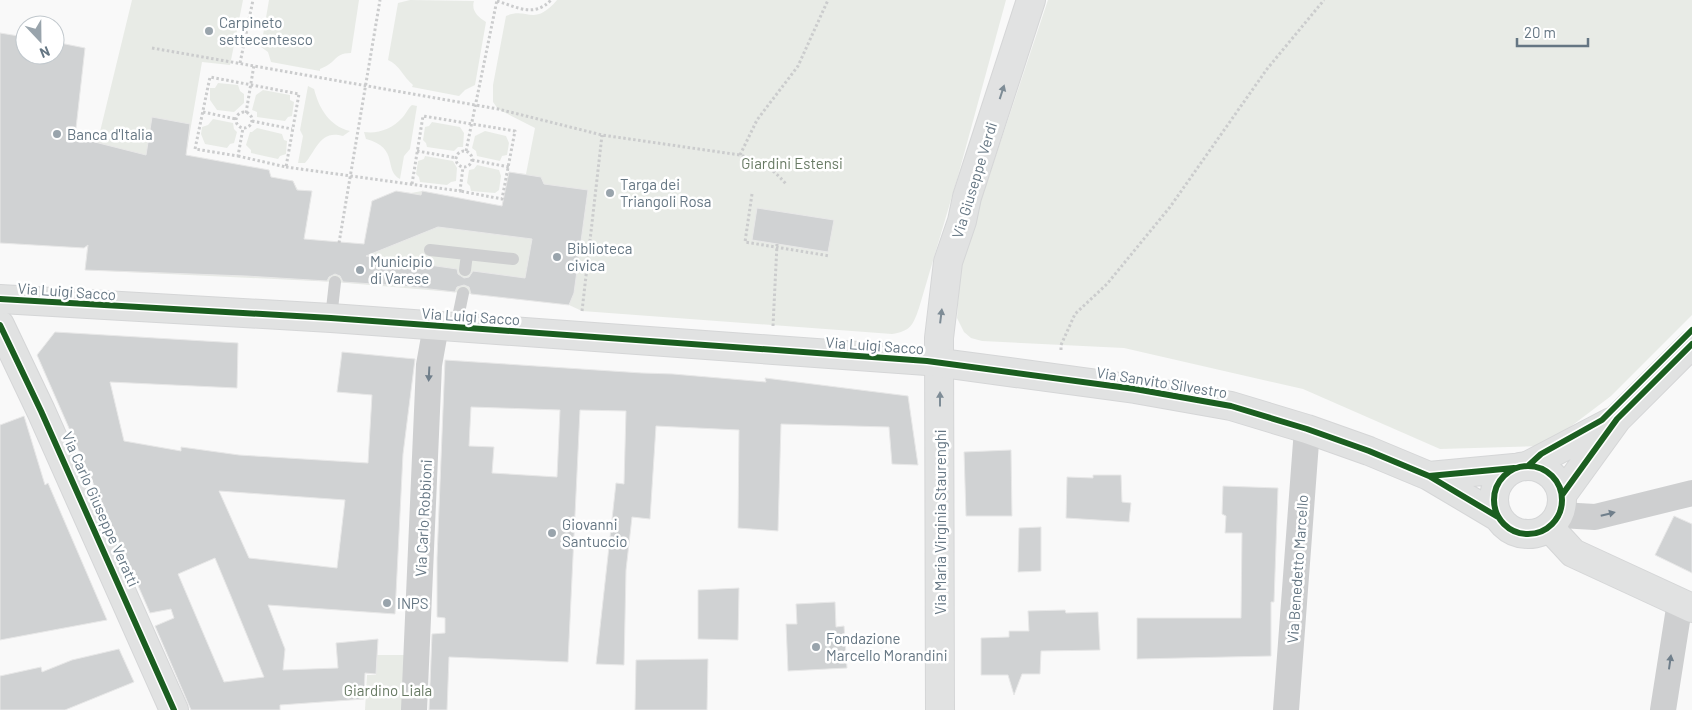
<svg xmlns="http://www.w3.org/2000/svg" width="1692" height="710" viewBox="0 0 1692 710" font-family="Barlow,sans-serif">
<rect width="100%" height="100%" fill="#f9f9f9"/>
<path fill="#e8ebe6" d="M132,0H243L230,65L202,62L186,155L269,170L271,177L293,181L298,190L312,191L304,239L364,244L372,201L396,191L411,193L422,191L502,206L509,172L526,174L535,128L498,109L493,102V85L506,16C527,6 533,28 557,0H1006L958,176L919,308C913,325 911,331 892,334L582,311L569,305L463,293L335,282L85,270L97,144Z
M269,0H359L351,53C341,53 338,56 332,62C329,65 324,67 320,69V71L271,62L268,52L261,47Z
M410,0L474,1C471,11 478,17 486,22L475,85L465,90L459,96L412,87L413,85C403,77 400,65 388,60L398,3Z
M1048,0H1692V315L1611,396L1545,446L1440,449L1303,389L1124,348L982,341L971,338L964,332L957,318L961,260Z
M218,83L238,85L240,91L244,94V103L234,112L217,110L210,100V88H215Z
M308,86L314,89C319,108 329,126 350,131L343,136C320,129 316,151 305,163H298L303,136L300,130Z
M263,90L290,95V100L294,102L292,116L288,117L285,121L257,117V112L252,110L256,95Z
M412,105L417,106L410,149L404,156L400,179C383,170 400,148 366,139L364,132C378,134 392,129 402,118C406,114 408,108 412,105Z
M213,119L233,123L234,129L237,132L234,143L230,144L227,148L205,144L201,134L202,127L208,125Z
M432,122L460,127L464,133L463,147H458L454,151L427,147L426,143L423,140L425,127L429,126Z
M257,128L282,134L284,140L287,141L286,154L280,156L278,159L251,153V150L246,145L250,132H252Z
M485,131L506,136L509,143L507,155L502,156L500,161L477,156L476,151L472,148L475,136Z
M425,156L453,161L457,168L456,181L451,182L447,185L420,182L419,177L416,174L418,161L424,159Z
M477,165L499,170L501,176L499,190L495,193L471,191L470,186L467,183L469,170L474,169Z
M377,655H409L406,710H365L367,675H376Z"/>
<path fill="#d0d2d3" stroke="#e8e8e8" fill-rule="evenodd" d="M0,33L25,37V55H55V42L85,48L75,137L146,155L152,117L190,124L186,155L269,170L271,177L293,181L297,190L312,191L304,239L364,244L372,201L396,191L421,195L422,191L502,206L509,172L541,177L544,184L588,190L574,293L569,305L471,294L469,287L464,285L457,287L455,292L404,286L343,282L340,276L335,274L329,277L327,281L246,276L85,270L88,245L84,248L0,243ZM438,227L532,239L525,278L473,271L469,277L464,278L458,274L457,269L366,256Z
M757,208L834,220L828,252L752,240Z
M55,332L238,343L237,388L110,382L124,441L181,451V447L239,455L368,463L372,395L337,392L342,352L415,359L403,454L395,614L268,605L285,649L283,670L338,668L336,643L378,639L376,674L365,673L364,699L280,705V710H191L155,626L174,618L171,609L150,613L37,355ZM219,491L345,500L337,568L249,558ZM215,558L230,594L264,677L224,682L178,574Z
M445,360L642,373L673,374L766,382L765,378L908,396L918,465L892,464L889,427L781,424L778,531L738,528L739,430L656,426L650,519L632,517L626,570L624,665L596,664L616,483L624,484L626,411L580,410L568,662L449,657L447,710H429L432,634L445,633V618L437,617V558ZM471,407L560,410L557,477L492,473L494,447L469,446Z
M24,416L45,485L48,483L107,620L0,640V425Z
M1011,450L1012,516H966L964,452Z
M1093,475H1121L1122,502L1131,503L1129,522L1066,518L1067,477L1093,478Z
M1223,486L1278,488L1274,602H1271V656L1137,659V618H1241L1242,533H1225L1226,516L1222,514Z
M1674,516L1692,524V573L1655,555Z
M1041,527V571L1018,572L1019,528Z
M739,588L738,640L698,639V590Z
M835,602L836,627L844,626L847,668L788,671L786,624H797L796,604Z
M1065,610L1066,613L1098,612L1100,650L1041,651L1040,674H1022L1014,695L1008,675H981V638L1009,637V631H1029L1028,611Z
M119,649L134,682L65,710H0V676L41,667L42,672L72,660Z
M708,659L707,710H635L636,660Z"/>
<g fill="none" stroke-linecap="round" stroke-linejoin="round">
<defs>
<path id="secondary" d="M0,325L41,411L174,710
M1529,465L1611,422
M1562,495L1617,419L1692,344
M940,710L939,338L948,262L962,221L967,197L1031,0"/>
<path id="primary" d="M0,299L331,318L927,361L1135,389L1231,406L1307,429L1369,451L1429,476L1498,517
M1494 500a34 34 0 1 1 68 0a34 34 0 1 1-68 0Z
M1429,476L1514,468
M1549,527L1573,553L1692,608"/>
</defs>
<use href="#secondary" stroke="#d5d6d7" stroke-width="30"/>
<use href="#primary" stroke="#d5d6d7" stroke-width="30"/>
<path stroke="#cbcccd" stroke-width="3" stroke-dasharray="2.5 2.5" stroke-linecap="butt" d="M497,1C517,7 534,18 551,0
M152,48L498,109L602,135L740,155C762,162 770,166 786,184
M240,63L253,0
M203,112L236,119
M236 120a8 8 0 1 1 16 0a8 8 0 1 1-16 0Z
M246,113L254,65
M252,121L292,129
M417,151L457,158
M466,151L497,0
M456 159a8 8 0 1 1 16 0a8 8 0 1 1-16 0Z
M740,155L757,120L798,66L828,0
M238,156L286,167L299,94L210,77L195,149L238,156L243,128
M472,160L509,167
M286,167L460,191L463,167
M412,184L423,116L515,131L502,199L460,191
M752,194L745,242L830,256
M339,243L380,0
M578,266L586,267
M582,311L602,135
M773,326L777,244
M1061,350V345L1075,314L1107,284L1170,207L1267,69L1324,0"/>
<path stroke="#cecfd0" stroke-width="12" d="M430,250L513,259
M465,270L467,254
M331,318L335,282
M456,327L463,293"/>
<path stroke="#cecfd0" stroke-width="26" d="M1560,515L1595,517L1692,493
M414,710L429,365L436,326
M1286,710L1307,429
M1663,710L1680,602"/>
<use href="#secondary" stroke="#e1e2e2" stroke-width="28"/>
<use href="#primary" stroke="#e1e2e2" stroke-width="28"/>
<defs>
<path id="cycleway" d="M0,299L331,318L927,361L1135,389L1231,406L1307,429L1369,451L1429,476L1498,517
M0,325L41,411L174,710
M1529,465L1541,454L1602,420L1692,330
M1494 500a34 34 0 1 1 68 0a34 34 0 1 1-68 0Z
M1429,476L1514,468
M1562,495L1617,419L1692,344"/>
</defs>
<use href="#cycleway" stroke="#fff" stroke-width="9"/>
<use href="#cycleway" stroke="#1b5e20" stroke-width="6"/>
</g>
<defs><path id="oneway-solid" d="M-6-.8H1V-3.2L6.5 0L1 3.2V.8H-6Z" transform="scale(1.25)"/></defs>
<g fill="#7e8c96">
<use href="#oneway-solid" transform="translate(1002 92) rotate(-72)"/>
<use href="#oneway-solid" transform="translate(941 316) rotate(-83)"/>
<use href="#oneway-solid" transform="translate(940 399) rotate(-90)"/>
</g>
<g fill="#707f8b">
<use href="#oneway-solid" transform="translate(429 374) rotate(93)"/>
<use href="#oneway-solid" transform="translate(1608 514) rotate(-14)"/>
<use href="#oneway-solid" transform="translate(1670 662) rotate(-82)"/>
</g>
<g fill="#99a4ac" stroke="#fff" stroke-width="2">
<circle cx="209" cy="31" r="5"/>
<circle cx="57" cy="134" r="5"/>
<circle cx="610" cy="193" r="5"/>
<circle cx="557" cy="257" r="5"/>
<circle cx="360" cy="270" r="5"/>
<circle cx="552" cy="533" r="5"/>
<circle cx="387" cy="603" r="5"/>
<circle cx="816" cy="647" r="5"/>
</g>
<g text-anchor="middle" dominant-baseline="central" stroke-width="5" stroke-linejoin="round" paint-order="stroke">
<g font-size="15" fill="#657683" stroke="#fff" text-anchor="start">
<text x="219" y="22">Carpineto<tspan x="219" dy="17">settecentesco</tspan></text>
<text x="67" y="134">Banca d'Italia</text>
<text x="620" y="184">Targa dei<tspan x="620" dy="17">Triangoli Rosa</tspan></text>
<text x="567" y="248">Biblioteca<tspan x="567" dy="17">civica</tspan></text>
<text x="370" y="261">Municipio<tspan x="370" dy="17">di Varese</tspan></text>
<text x="562" y="524">Giovanni<tspan x="562" dy="17">Santuccio</tspan></text>
<text x="397" y="603">INPS</text>
<text x="826" y="638">Fondazione<tspan x="826" dy="17">Marcello Morandini</tspan></text>
</g>
<g font-size="15" fill="#687a64" stroke="#fff">
<text x="792" y="163">Giardini Estensi</text>
<text x="388" y="690">Giardino Liala</text>
</g>
<g font-size="15" fill="#657683" stroke="#fff">
<text transform="translate(974 180) rotate(-73)">Via Giuseppe Verdi</text>
<text transform="translate(67 291) rotate(4)">Via Luigi Sacco</text>
<text transform="translate(471 316) rotate(4)">Via Luigi Sacco</text>
<text transform="translate(875 345) rotate(4)">Via Luigi Sacco</text>
<text transform="translate(1162 382) rotate(9)">Via Sanvito Silvestro</text>
<text transform="translate(101 509) rotate(66)">Via Carlo Giuseppe Veratti</text>
<text transform="translate(423 518) rotate(-87)">Via Carlo Robbioni</text>
<text transform="translate(940 522) rotate(-90)">Via Maria Virginia Staurenghi</text>
<text transform="translate(1297 569) rotate(-86)">Via Benedetto Marcello</text>
</g>
</g>
<g transform="translate(40 40) rotate(158)"><circle r="24" fill="#ffffff" stroke="#c1c8cd"/>
<path d="M0-4L9 19L0 12L-9 19Z" fill="#99a4ac"/>
<text y="-8" font-size="14" font-weight="bold" text-anchor="middle" fill="#657683">N</text>
</g>
<path d="M1517 38v8h71v-8" fill="none" stroke="#657683" stroke-width="2.5"/>
<text x="1524" y="38" font-size="15" fill="#657683" stroke="#ffffff" stroke-width="4" paint-order="stroke">20 m</text>
</svg>
